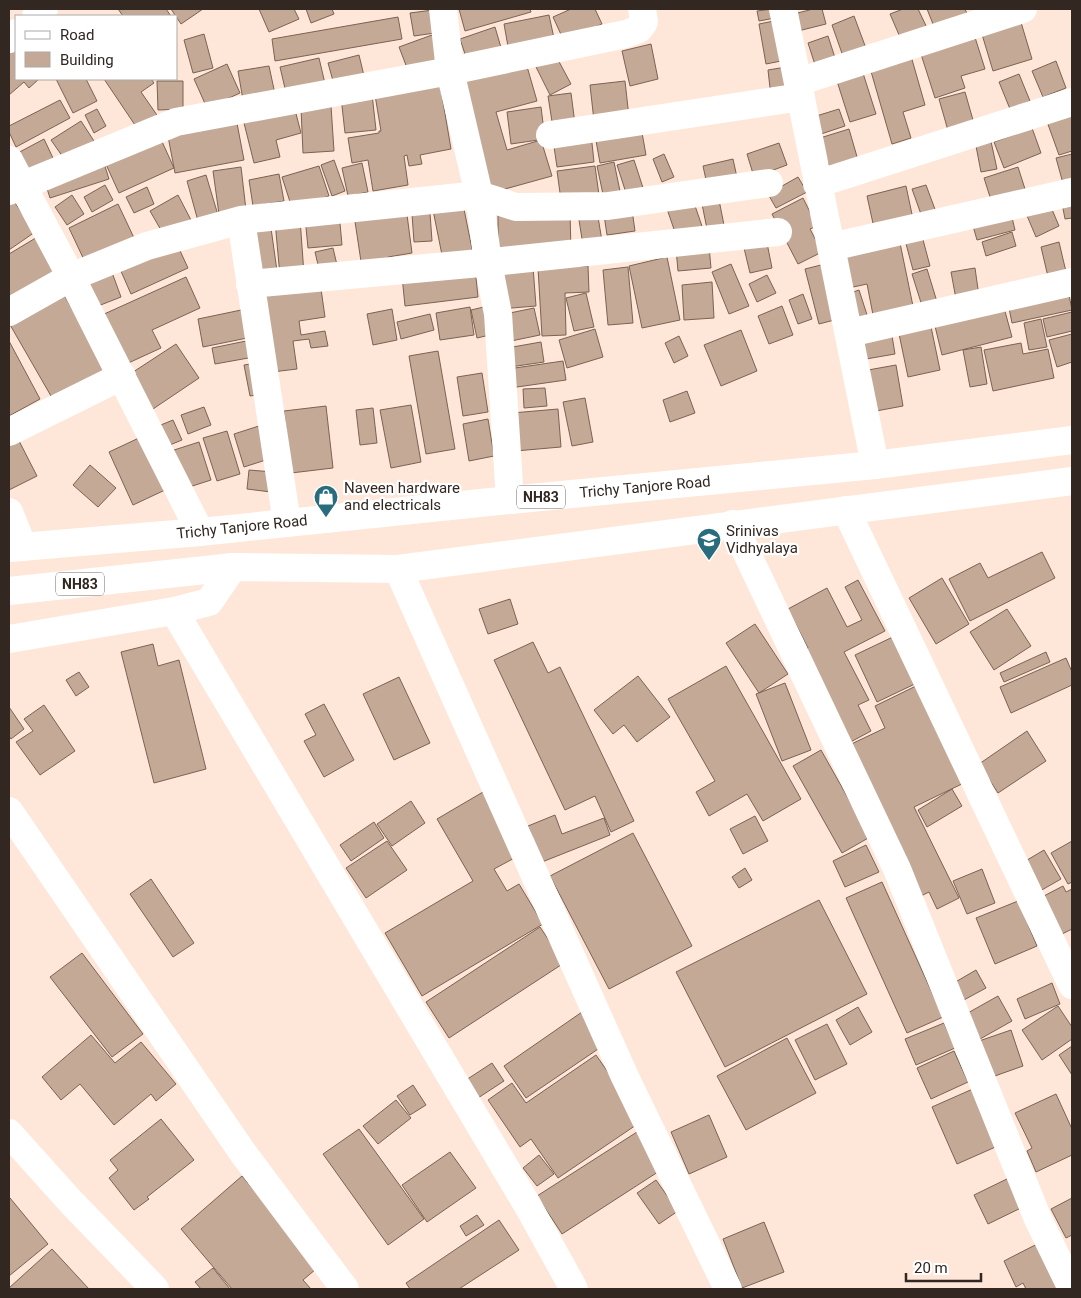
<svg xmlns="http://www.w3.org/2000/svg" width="1081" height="1298" viewBox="0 0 1081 1298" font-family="Roboto,sans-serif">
<rect width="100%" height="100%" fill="#fee7d8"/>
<path fill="#c4a997" stroke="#7b6253" d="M118,9H166L171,16H123Z
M171,9H203L181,24Z
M259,9H294L299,19L269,32Z
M306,9H332L334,14L311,23Z
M459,9H530L531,12L465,31Z
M571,9H595L602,24L564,41L553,17Z
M773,9L775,18L759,21L757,11Z
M813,9H822L826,24L794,32L790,15Z
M903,9H918L929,32L903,44L890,14Z
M927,9H965L970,21L937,34Z
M433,10L435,33L414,36L410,13Z
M549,15L555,43L509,52L504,24Z
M854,16L867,51L844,59L832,25Z
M398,17L402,39L275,61L272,39Z
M1020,19L1032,59L993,71L981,31Z
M779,20L786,60L766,64L759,24Z
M495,27L502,51L468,63L460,39Z
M973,31L985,69L961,76L965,88L935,98L919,48Z
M204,34L213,68L193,73L184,40Z
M432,35L442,61L409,73L399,47Z
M828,36L837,64L817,71L808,43Z
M651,44L658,79L630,86L622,51Z
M16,46V79H39L29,88L24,82L9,95V52Z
M359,55L365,80L335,88L328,63Z
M556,56L571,84L550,95L536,67Z
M911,56L925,105L903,112L911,138L892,144L870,68Z
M319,58L326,88L287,97L280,67Z
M1056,61L1066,88L1043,97L1032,71Z
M526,63L537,101L496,112L507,150L541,140L552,176L487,194L456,83Z
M227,64L240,93L207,108L194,79Z
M269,66L275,94L243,100L238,71Z
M786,67L789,94L771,97L768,70Z
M862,70L876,114L850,122L836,78Z
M1019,74L1030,101L1010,109L999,82Z
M56,79H86L97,101L73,113Z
M104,79H151L154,83L141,92L159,118L139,131Z
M157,81H183V109L158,110Z
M625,81L629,117L594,121L590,85Z
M440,84L451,149L420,155L422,164L409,166L407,155L404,156L408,185L373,191L368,160L352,163L348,138L379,133V131H381L375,95Z
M965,92L975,127L949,134L939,99Z
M571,93L575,124L553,128L548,96Z
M372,94L376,130L345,133L341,97Z
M60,100L70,118L16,147L9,132V126Z
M294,106L301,133L276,140L280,157L254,163L243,119Z
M331,106L334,151L303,153L301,108Z
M541,107L545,139L511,144L507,112Z
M1072,108V151L1059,155L1045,116Z
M97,109L106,126L94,133L85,115Z
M839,109L845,126L818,135L813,117Z
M236,118L244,160L175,173L167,131Z
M81,121L94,141L65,160L51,140Z
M641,127L646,155L600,163L595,135Z
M1032,128L1041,153L1004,168L994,142Z
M849,129L860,167L832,176L820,138Z
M591,134L594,162L557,167L553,140Z
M159,135L174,168L119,193L104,160Z
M990,137L997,169L981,172L975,141Z
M44,139L53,158L23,172L14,155Z
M779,143L787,165L754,177L747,154Z
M664,154L674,177L662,182L653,159Z
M1072,154V185L1064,187L1056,158Z
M733,159L738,182L708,189L703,166Z
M103,160L109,179L50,198L44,179Z
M334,160L345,191L332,196L321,165Z
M634,160L645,194L628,199L617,165Z
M614,162L621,196L604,199L597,166Z
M362,163L368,192L348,196L342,168Z
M319,166L329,196L292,208L282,177Z
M595,166L599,195L561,200L557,171Z
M241,167L246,210L219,214L213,171Z
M1018,167L1025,189L991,200L984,178Z
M279,174L284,201L253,206L249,180Z
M206,175L218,215L198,221L187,181Z
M798,177L807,192L776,208L768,194Z
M105,185L113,200L92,212L84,197Z
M926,185L936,212L922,217L912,189Z
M906,186L913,219L874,228L867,196Z
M147,187L154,204L134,213L126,197Z
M9,194L35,232L9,250Z
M72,195L84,214L67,225L55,207Z
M178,195L192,222L165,237L150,211Z
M718,195L725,230L708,234L701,199Z
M1072,195V218L1065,219L1061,198Z
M692,197L704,232L678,241L666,206Z
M803,198L817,226L810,229L822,252L798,264L772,214Z
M462,199L473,254L443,260L432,205Z
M1048,200L1059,226L1036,237L1025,211Z
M118,204L135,240L86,264L69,228Z
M406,207L412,253L388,257L389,264L362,268L354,215Z
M1010,209L1015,230L977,240L971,219Z
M632,210L635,231L607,235L604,215Z
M597,211L603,247L584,251L578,214Z
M339,213L342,245L308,248L305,217Z
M430,213L432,241L414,242L412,214Z
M570,213L571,250L498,251V214Z
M300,219L304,274L280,276L275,221Z
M270,221L277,271L253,274L246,225Z
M1012,232L1016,246L986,256L982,242Z
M39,236L62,274L9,306V254Z
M922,236L930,266L913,270L905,240Z
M176,242L188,268L131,294L120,269Z
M1059,242L1067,276L1049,281L1041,247Z
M767,243L772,268L750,273L744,248Z
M900,243L914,311L874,320L867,284L844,289L837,256Z
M709,246L711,268L678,271L676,249Z
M333,248L337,265L319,269L315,252Z
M667,257L680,320L642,328L629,266Z
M829,263L842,318L819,324L805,269Z
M731,264L749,306L729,314L712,272Z
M588,266L589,292L565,293L566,335L542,336L538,268Z
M110,267L121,297L98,306L86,277Z
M533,267L536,306L500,309L497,270Z
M628,267L633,323L608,325L603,270Z
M475,268L478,297L405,306L402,276Z
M975,268L979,296L956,299L951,272Z
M927,269L938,305L923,309L912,274Z
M767,275L776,293L757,302L749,284Z
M186,277L200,308L152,330L161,348L124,365L102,315Z
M320,282L325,317L299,321L301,335L325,331L328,346L311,348L309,339L293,341L297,369L272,372L261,291Z
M712,282L714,318L684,320L682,285Z
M859,290L869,321L854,326L845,295Z
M1068,290L1072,310L1012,323L1008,303Z
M62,291L108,373L55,403L9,323Z
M586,293L594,327L574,331L566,298Z
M803,294L812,319L798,324L789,300Z
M1003,304L1012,337L942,355L934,322Z
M488,306L494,334L477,338L471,310Z
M782,306L793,335L769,344L758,316Z
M470,307L474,335L440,340L436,313Z
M534,308L540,335L511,341L505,314Z
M246,309L252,337L203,347L198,319Z
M392,309L397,340L373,345L367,314Z
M1072,312V331L1047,337L1043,319Z
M430,314L434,330L401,339L397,322Z
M1041,319L1047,347L1029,350L1024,323Z
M930,322L940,370L908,377L898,329Z
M595,329L603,357L567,368L559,340Z
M741,330L757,371L721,386L704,345Z
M891,330L895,354L866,359L862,336Z
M1072,334V362L1057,367L1049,340Z
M679,336L688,356L674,363L665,343Z
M251,340L254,357L215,364L212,348Z
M9,341L40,399L9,416Z
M541,342L544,362L510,367L507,348Z
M1021,343L1023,354L1048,349L1054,378L993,391L984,350Z
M176,344L199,378L150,411L127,376Z
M981,347L987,384L970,387L963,350Z
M438,351L455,449L426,454L409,356Z
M563,361L566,380L510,388L508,369Z
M256,363L262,394L250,396L244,365Z
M896,365L903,406L876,411L868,370Z
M482,373L488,412L463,416L457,377Z
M545,388L547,406L524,408L523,389Z
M687,391L695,413L670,422L663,400Z
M585,398L593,442L572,446L563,402Z
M411,405L421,462L391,468L380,410Z
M326,406L333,468L291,473L284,411Z
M204,407L211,425L188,434L181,415Z
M373,408L377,443L360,445L356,410Z
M558,409L561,447L515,451L512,413Z
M488,419L494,456L469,461L463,424Z
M173,420L182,440L160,449L151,429Z
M262,425L272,458L244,467L234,434Z
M227,431L240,474L217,481L203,438Z
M16,435L37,476L9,490V439Z
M141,437L165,490L133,505L109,452Z
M199,442L211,480L183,489L171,451Z
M90,465L116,488L98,507L73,485Z
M249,470L273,472L271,492L247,489Z
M1042,552L1055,578L970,621L949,579L980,563L988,578Z
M942,578L969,624L936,644L909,598Z
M858,580L885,631L844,652L869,700L858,705L871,731L843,746L795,655L808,648L788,609L827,588L847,627L862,620L845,587Z
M510,599L518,624L488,634L479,609Z
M1007,609L1031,646L994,670L970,632Z
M755,624L788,674L759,693L726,643Z
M897,635L919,682L877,702L855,655Z
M533,642L548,673L560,667L634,821L611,832L595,796L565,810L494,660Z
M153,644L158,666L179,660L206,769L154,783L121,652Z
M1046,652L1050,662L1004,682L1000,673Z
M1066,658L1072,672V685L1011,713L1000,687Z
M726,666L801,799L763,821L747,794L709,816L696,792L715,781L668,699Z
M79,672L89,687L76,696L66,680Z
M638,676L670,717L637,742L624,725L613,734L594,710Z
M399,677L430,743L394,760L363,694Z
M785,683L811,750L782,761L756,694Z
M918,685L966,782L914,807L959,898L937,909L929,892L917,898L843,748L885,728L875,706Z
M324,704L354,760L324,777L304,741L316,735L305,714Z
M44,705L75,751L40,775L16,742L33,731L24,719Z
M9,707L24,729L11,739L9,736Z
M1027,731L1046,761L998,793L979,764Z
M821,750L870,837L842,853L793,766Z
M952,789L962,806L927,827L918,810Z
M483,792L520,855L494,869L507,891L519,884L543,924L422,996L385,933L473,881L437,819Z
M411,801L425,823L392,846L377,824Z
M555,815L562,834L604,818L610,835L542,862L528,826Z
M755,816L768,841L743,854L730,829Z
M374,822L384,838L351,861L340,845Z
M633,833L692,946L609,989L550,876Z
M387,841L407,870L366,898L346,868Z
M1072,841V882L1068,884L1051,853Z
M866,845L879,872L845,887L833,861Z
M1044,850L1061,879L1033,895L1017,866Z
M745,868L752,880L739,888L732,877Z
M982,869L995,903L967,914L953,881Z
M151,879L194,943L173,957L130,894Z
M882,882L943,1017L907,1033L846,898Z
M1063,886L1066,892L1072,889V929L1058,936L1040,898Z
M819,900L867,994L725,1067L676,972Z
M1018,901L1037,946L995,964L976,918Z
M540,927L564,963L449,1038L426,1002Z
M82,953L143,1034L112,1057L50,977Z
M976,970L986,988L962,1001L952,984Z
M1052,983L1060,1004L1025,1019L1017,999Z
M998,996L1012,1021L980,1039L966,1014Z
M1058,1006L1072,1027V1039L1042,1060L1022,1030Z
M858,1007L872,1032L850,1045L836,1020Z
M582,1012L604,1045L526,1098L504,1066Z
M944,1023L955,1048L916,1065L905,1039Z
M827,1024L847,1064L815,1080L795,1040Z
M1011,1030L1023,1066L992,1077L979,1041Z
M91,1035L115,1063L141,1042L176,1084L156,1101L151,1094L114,1125L80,1084L61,1100L42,1077Z
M787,1038L816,1093L746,1130L717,1076Z
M1072,1046V1075L1059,1055Z
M954,1051L968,1082L931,1099L917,1068Z
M596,1055L642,1121L558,1178L531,1139L520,1147L488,1100L512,1083L526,1103Z
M492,1063L504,1081L478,1098L466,1080Z
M413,1085L426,1105L410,1115L397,1096Z
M975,1088L1000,1145L957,1164L932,1107Z
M1056,1094L1072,1129V1155L1036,1172L1027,1151L1032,1148L1015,1113Z
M396,1100L411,1118L378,1144L363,1126Z
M709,1115L727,1157L689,1174L671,1132Z
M161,1119L194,1160L147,1197L149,1199L134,1210L109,1178L118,1170L110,1160Z
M359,1129L424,1219L388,1245L323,1154Z
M637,1132L661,1170L562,1234L537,1196Z
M450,1152L476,1188L427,1222L402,1185Z
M539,1155L554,1174L537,1186L523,1168Z
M242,1176L295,1239L316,1269L303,1280L311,1289H232L181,1229Z
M1013,1176L1027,1205L988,1224L974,1195Z
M656,1180L678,1211L659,1224L637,1193Z
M10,1198L48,1244L9,1276V1199Z
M1072,1198V1235L1066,1238L1051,1209Z
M477,1215L484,1225L466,1236L460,1226Z
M499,1220L519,1250L459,1289H410L406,1283Z
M764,1222L784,1272L742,1288L723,1239Z
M1043,1241L1067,1289H1026L1023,1283L1016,1287L1004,1261Z
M52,1249L89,1289H9V1288Z
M213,1268L230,1289H201L195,1282Z"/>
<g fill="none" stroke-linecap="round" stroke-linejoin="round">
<path stroke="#fff" stroke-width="28" d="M783,9L875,465
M36,16L44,9
M9,39L16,33
M798,82L1023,9
M550,135L801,97
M9,160L71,277L200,532
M817,184L1072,102
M9,191L176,122L450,71L626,34L639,29L644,22L642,9
M241,220L287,523
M831,247L1072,192
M250,284L502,261L778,232
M9,312L71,277L147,246L241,220L479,195L450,71L443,9
M849,333L1072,282
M9,432L122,376
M510,500L498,314L488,263L479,195L516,207L608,206L769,183
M846,510L1072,985
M9,512L23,547
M733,524L897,869L1038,1219L1072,1289
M398,569L625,1077L728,1289
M174,611L528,1206L574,1289
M9,639L174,611L209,602L233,567
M9,811L243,1153L345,1289
M9,1133L71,1202L155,1289"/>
<path stroke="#fff" stroke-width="28" d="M9,548L200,532L510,500L875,465L1072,440
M9,591L233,567L398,569L1072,481"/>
</g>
<defs>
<symbol id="shop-pin" viewBox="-11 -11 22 30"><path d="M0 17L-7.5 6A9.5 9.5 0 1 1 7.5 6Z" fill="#286c7d" stroke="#fff"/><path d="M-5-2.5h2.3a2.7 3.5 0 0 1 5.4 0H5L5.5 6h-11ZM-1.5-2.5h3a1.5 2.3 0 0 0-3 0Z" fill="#fff"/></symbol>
<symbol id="school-pin" viewBox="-11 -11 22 30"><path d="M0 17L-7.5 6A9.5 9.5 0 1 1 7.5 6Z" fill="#286c7d" stroke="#fff"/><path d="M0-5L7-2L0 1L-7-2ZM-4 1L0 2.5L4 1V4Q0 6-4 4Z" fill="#fff"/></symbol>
</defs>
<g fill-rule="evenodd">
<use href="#shop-pin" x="312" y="483" width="28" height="38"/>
<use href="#school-pin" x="695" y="526" width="28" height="38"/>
</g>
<g text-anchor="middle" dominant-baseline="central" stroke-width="4.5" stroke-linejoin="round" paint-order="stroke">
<g fill="#fff" stroke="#706864" stroke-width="1">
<rect x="517" y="485.5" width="48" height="23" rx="4"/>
<rect x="56" y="572.5" width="48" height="23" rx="4"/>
</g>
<g font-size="14" font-weight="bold" fill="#322721">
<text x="541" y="497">NH83</text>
<text x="80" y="584">NH83</text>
</g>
<g font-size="15" fill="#322721" stroke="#fff">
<text transform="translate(645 487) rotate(-5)">Trichy Tanjore Road</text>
<text transform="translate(242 527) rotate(-6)">Trichy Tanjore Road</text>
</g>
<g font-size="15" fill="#322721" stroke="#fff" text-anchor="start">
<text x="344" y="488">Naveen hardware<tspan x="344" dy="17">and electricals</tspan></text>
<text x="726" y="531">Srinivas<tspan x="726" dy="17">Vidhyalaya</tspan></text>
</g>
</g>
<rect width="1081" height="1298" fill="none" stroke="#322721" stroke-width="20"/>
<rect x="15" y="15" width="162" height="65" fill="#ffffff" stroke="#ada9a6"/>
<rect x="25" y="31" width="25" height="8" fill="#ffffff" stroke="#ada9a6"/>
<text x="60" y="40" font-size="15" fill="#322721">Road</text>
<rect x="25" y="52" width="25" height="15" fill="#c4a997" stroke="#ada9a6"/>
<text x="60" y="65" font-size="15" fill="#322721">Building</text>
<path d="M906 1273v8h75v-8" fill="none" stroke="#322721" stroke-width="2.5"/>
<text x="914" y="1273" font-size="15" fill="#322721" stroke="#ffffff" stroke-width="4" paint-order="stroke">20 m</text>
</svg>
